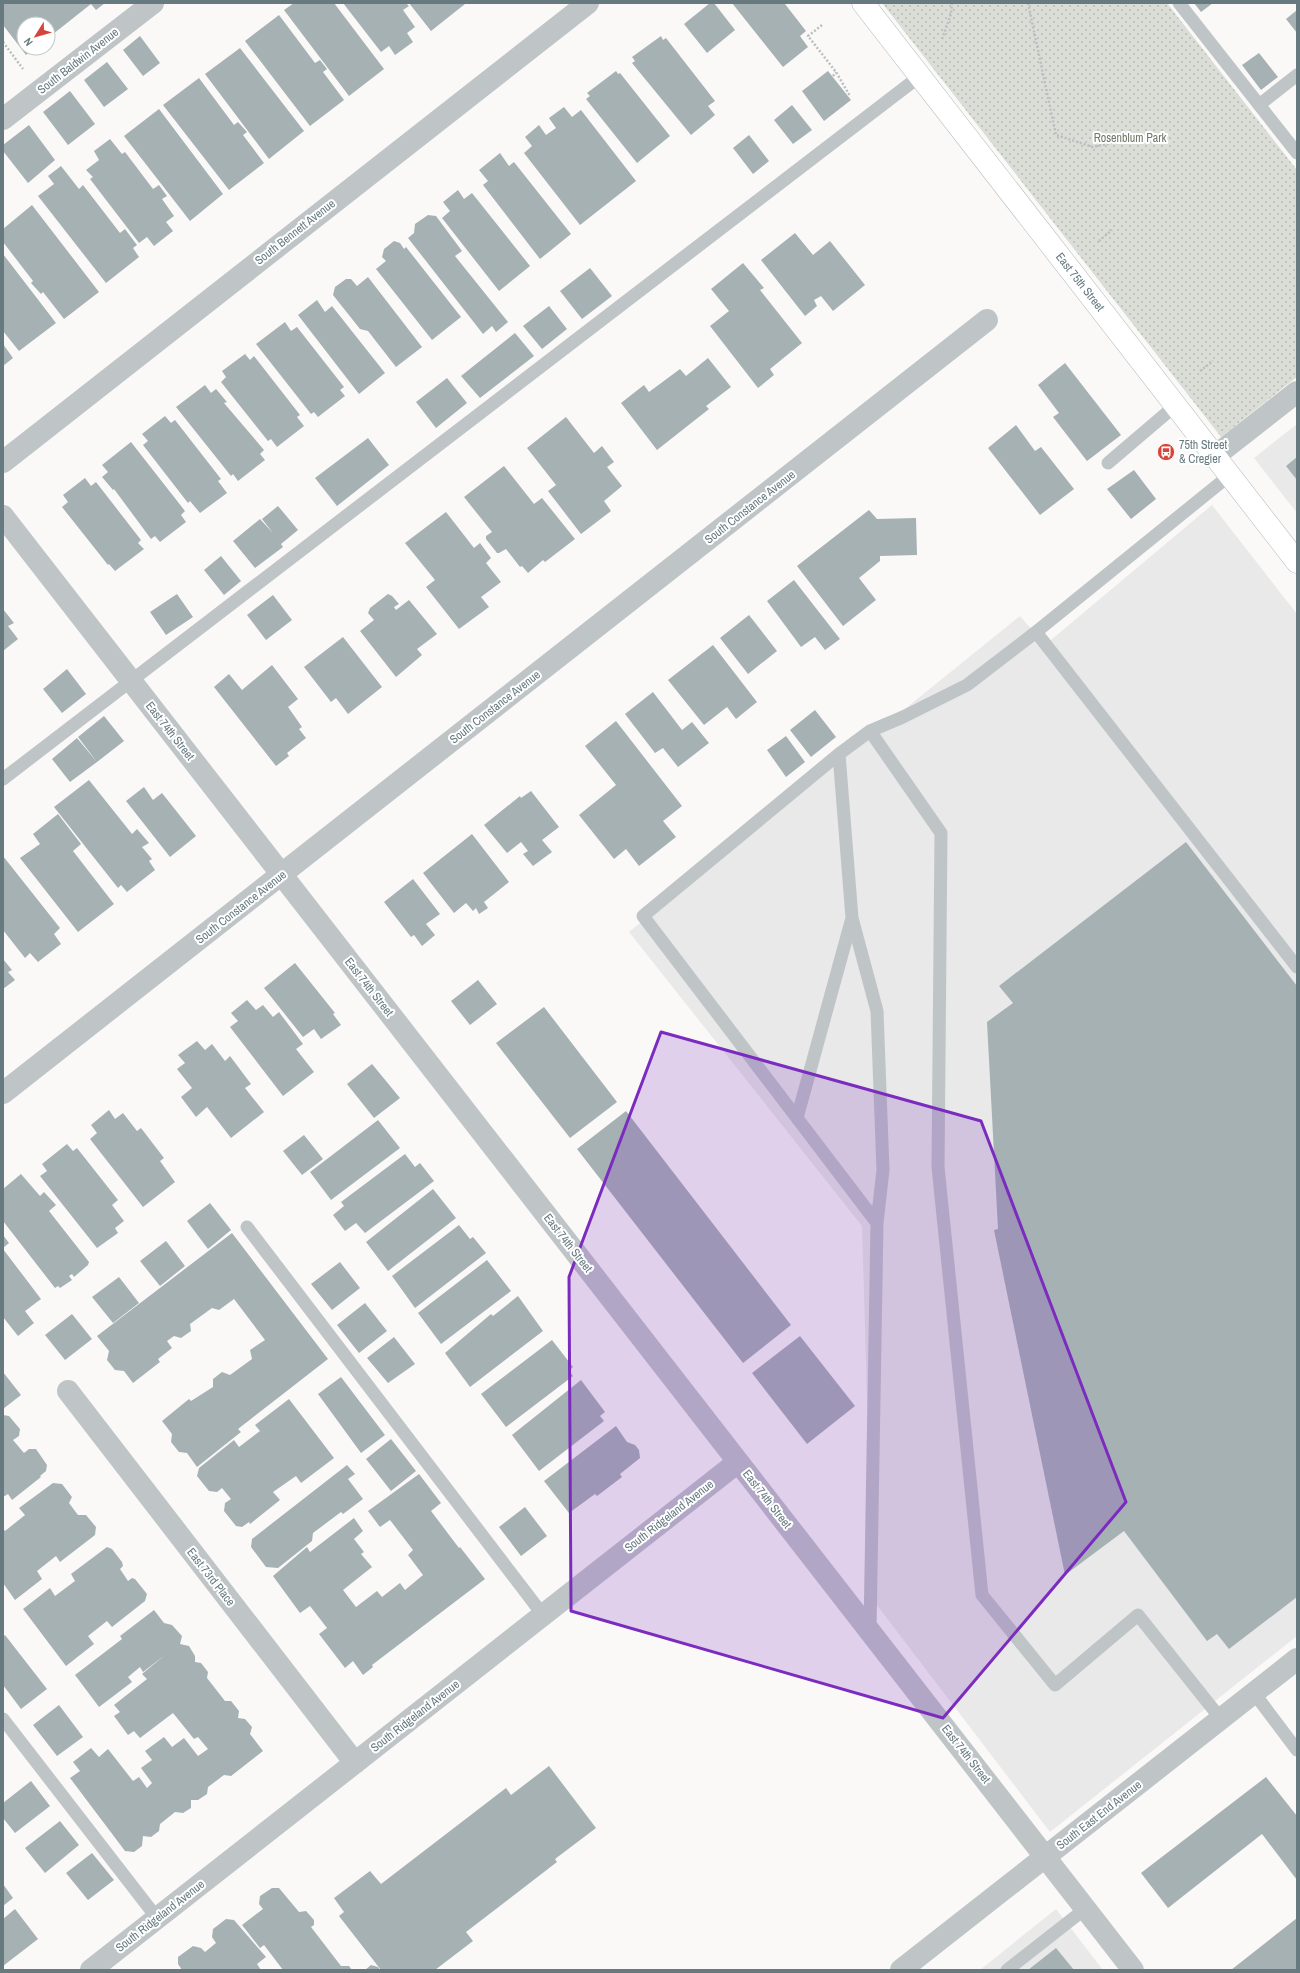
<svg xmlns="http://www.w3.org/2000/svg" width="1300" height="1973" viewBox="0 0 1300 1973" font-family="'Archivo Narrow',sans-serif">
<defs>
<pattern id="park-dots" width="8" height="8" patternUnits="userSpaceOnUse"><rect width="8" height="8" fill="#dbded7"/><path d="M2 2h.1M6 6h.1" fill="none" stroke="#b5b9b4" stroke-width="1.8" stroke-linecap="round"/></pattern>
</defs>
<rect width="100%" height="100%" fill="#faf9f8"/>
<path fill="#e8e9e8" d="M1297,424V513L1254,458Z
M1212,505L1297,614V1636L1050,1832L873,1600L862,1226L629,932L1020,616L1045,645Z
M1056,1909L1103,1970H980Z"/>
<path fill="url(#park-dots)" d="M882,3H1167L1297,170V377L1221,437Z"/>
<path fill="#a6b1b4" d="M4,3H105L96,10L91,4L48,38V24H24V48H34L26,55L3,25Z
M294,3H334L384,69L349,96L284,10Z
M343,3H406L409,6L403,10L415,27L407,33L413,42L395,55L389,46L381,52Z
M409,3H464L465,4L431,31Z
M710,3H714L735,30L707,53L684,24Z
M732,3H787L785,4L806,31L800,36L808,47L783,67Z
M1194,3H1213L1201,12Z
M1297,10V33L1286,19Z
M279,15L315,63L320,60L327,69L323,72L344,100L310,126L245,41Z
M140,36L160,63L143,76L123,50Z
M661,36L663,40L666,38L715,101L708,106L715,115L691,135L632,63L635,61L632,57Z
M240,48L304,131L269,159L205,74Z
M1259,53L1278,77L1261,90L1242,65Z
M107,62L128,89L104,107L84,80Z
M616,71L618,74L620,73L670,136L637,163L586,99L590,96L587,93Z
M828,71L851,100L824,121L802,91Z
M199,78L234,125L238,122L247,132L243,135L264,163L229,190L163,105Z
M70,91L95,124L68,145L43,112Z
M792,105L812,130L793,144L774,120Z
M564,107L572,117L581,110L636,181L580,225L524,153L532,146L525,137L539,125L546,135L556,128L549,118Z
M159,109L223,194L190,221L124,136Z
M29,125L55,160L28,183L3,151V145Z
M749,135L769,161L753,174L733,148Z
M110,139L122,154L125,152L153,189L159,185L167,196L162,199L174,216L166,222L173,231L154,246L147,237L139,243L90,179L93,177L86,170L99,160L94,151Z
M500,153L509,166L514,162L571,234L540,259L483,185L488,181L479,170Z
M61,166L79,189L83,185L120,233L125,229L137,245L133,248L139,257L106,283L38,196L54,184L48,176Z
M458,190L464,199L472,193L530,266L499,291L442,218L450,211L443,202Z
M32,205L99,292L64,319L43,292L41,294L31,283L33,281L3,242V229Z
M428,215L436,216L462,251L455,256L508,322L496,332L492,326L483,334L408,238L414,233L415,224Z
M795,233L813,255L830,241L865,285L833,311L821,296L814,300L817,306L805,316L761,260Z
M394,241L400,243L404,249L406,247L461,317L432,340L376,269L386,261L382,257L384,249Z
M3,254L56,323L19,351L3,331Z
M743,263L764,288L760,290L802,343L770,369L774,375L758,388L710,326L729,311L711,289Z
M590,268L612,296L582,319L560,291Z
M368,277L422,347L396,367L368,331L360,329L333,295L335,287L346,279H351L357,286Z
M317,300L325,312L332,306L385,373L359,394L298,315Z
M549,306L567,329L542,349L523,326Z
M285,322L291,331L297,327L344,387L340,390L345,396L318,417L314,412L311,414L256,344Z
M515,333L534,356L480,398L461,376Z
M3,344L13,358L3,366Z
M245,354L250,360L254,356L300,415L297,417L304,426L277,447L271,439L268,441L221,382L226,377L222,371Z
M708,358L731,387L706,406L709,409L657,450L621,403L644,385L649,392L680,369L686,376Z
M1065,363L1121,435L1087,461L1053,417L1059,413L1038,385Z
M447,378L467,403L436,428L416,402Z
M205,385L211,393L216,389L227,402L224,403L264,450L260,454L265,460L238,481L233,474L231,476L176,407Z
M165,416L171,423L175,420L221,479L218,481L227,493L200,513L190,501L188,503L143,445L148,441L142,434Z
M566,417L594,453L602,446L614,462L607,467L622,486L604,501L611,511L581,534L548,491L556,485L527,448Z
M1016,425L1035,451L1041,447L1074,489L1040,515L988,448Z
M368,438L389,465L337,506L315,478Z
M131,442L185,511L181,515L186,522L160,542L155,536L151,539L114,489L113,490L102,477L108,472L102,465Z
M1297,457V480L1286,466Z
M504,466L534,504L542,498L575,539L545,562L543,560L528,573L522,566L520,567L506,549L499,553H497L486,539V536L492,532L464,497Z
M1134,470L1156,499L1131,519L1107,489Z
M85,478L91,486L96,482L141,540L138,543L144,549L115,571L109,564L108,565L62,507L68,502L63,495Z
M278,506L298,530L281,544L283,547L255,568L233,541L260,519L273,533L262,519Z
M869,510L877,519L916,518L917,555L880,556V561L859,578L876,600L843,626L797,566Z
M446,512L474,548L480,543L491,558L486,563L501,582L481,597L489,607L459,629L426,587L435,580L405,543Z
M221,556L241,581L224,595L204,570Z
M794,580L840,639L825,650L815,637L801,647L767,601Z
M177,594L193,617L166,635L150,612Z
M388,594L392,596L399,604L394,607L396,610L409,600L437,634L417,649L422,655L396,677L360,631L374,620L368,613L370,608Z
M273,595L292,620L266,640L247,615Z
M3,609L14,623L8,626L18,639L3,651Z
M749,615L777,651L748,674L720,638Z
M343,637L382,687L348,714L336,698L331,702L304,667Z
M713,645L757,702L736,719L727,707L704,725L668,680Z
M272,665L298,699L288,707L302,727L299,729L306,738L287,753L289,756L276,766L214,687L229,674L242,690Z
M67,669L86,694L62,713L43,689Z
M653,692L682,730L692,722L709,743L678,767L663,748L655,753L625,714Z
M815,710L836,737L811,757L790,730Z
M104,716L124,741L97,762L78,737Z
M616,721L682,806L663,821L676,837L639,866L626,849L614,859L579,815L616,785L585,746Z
M786,736L805,762L786,777L767,750Z
M77,738L97,762L70,782L52,759Z
M89,780L132,834L137,829L149,843L142,847L152,859L149,861L155,870L127,892L121,885L118,888L54,807Z
M144,787L153,800L162,793L196,836L170,857L126,801Z
M531,791L559,827L542,840L552,852L533,866L523,854L528,851L521,842L507,853L484,825L520,796L521,798Z
M58,814L81,844L73,851L114,904L78,932L20,858L40,844L33,834Z
M472,834L509,882L484,902L488,908L479,914L476,908L473,911L466,903L454,913L423,873Z
M1186,842L1297,986V1597L1229,1649L1217,1634L1207,1641L1124,1531L1065,1575L994,1230L998,1229L987,1022L1013,1003L999,986Z
M3,856L60,928L54,934L61,944L38,962L30,953L25,958L3,930Z
M413,879L440,914L426,924L435,935L422,946L414,935L411,937L384,902Z
M3,959L12,970L8,972L15,980L3,989Z
M295,963L335,1013L333,1014L341,1025L321,1039L314,1029L303,1037L264,988Z
M478,980L497,1004L470,1025L451,1001Z
M247,1000L256,1010L263,1005L273,1017L279,1012L303,1044L296,1049L314,1072L283,1096L230,1027L238,1021L231,1013Z
M544,1007L617,1102L570,1138L496,1043Z
M197,1041L205,1050L212,1044L225,1061L230,1056L251,1084L245,1088L264,1112L231,1138L207,1107L196,1117L181,1097L192,1088L177,1069L185,1063L178,1055Z
M372,1064L400,1098L374,1118L347,1084Z
M109,1110L115,1119L123,1113L137,1131L141,1128L164,1158L160,1161L175,1182L143,1207L90,1139L97,1133L91,1125Z
M626,1111L791,1325L743,1363L577,1149Z
M378,1120L400,1148L331,1200L310,1172Z
M304,1135L323,1159L302,1175L283,1151Z
M67,1144L73,1151L77,1148L118,1200L112,1205L124,1221L115,1228L118,1233L97,1248L40,1176L47,1171L42,1164Z
M405,1154L415,1167L420,1163L434,1181L365,1233L356,1223L345,1231L333,1215L344,1206L341,1202Z
M21,1174L40,1196L44,1192L56,1205L49,1211L89,1262L88,1265L74,1277L72,1274L69,1276L72,1280L60,1288L58,1286L55,1288L3,1221V1189Z
M433,1189L456,1218L388,1271L366,1242Z
M210,1203L231,1230L208,1249L187,1221Z
M459,1225L470,1239L473,1237L486,1253L415,1308L392,1276Z
M232,1233L328,1359L238,1429L241,1432L197,1467L187,1453L179,1452L171,1442L172,1434L162,1421L189,1399L191,1401L213,1387V1379L222,1372L230,1375L252,1359L250,1350L265,1340L234,1299L219,1310L212,1308L190,1324L191,1331L181,1338L174,1336L167,1341L172,1348L158,1359L160,1362L133,1383L124,1371L115,1370L107,1360L109,1351L97,1336Z
M3,1235L9,1243L3,1248Z
M166,1241L185,1266L160,1286L140,1261Z
M3,1249L41,1299L25,1311L34,1323L18,1336L3,1317Z
M487,1260L511,1291L441,1344L418,1313Z
M340,1262L360,1288L332,1310L311,1284Z
M119,1277L139,1303L113,1323L92,1297Z
M518,1296L543,1331L470,1387L445,1353L491,1314L493,1316Z
M365,1303L387,1331L359,1353L337,1325Z
M72,1314L92,1339L65,1360L45,1335Z
M800,1336L855,1406L807,1444L752,1373Z
M394,1337L415,1364L388,1383L367,1358Z
M552,1340L573,1367L569,1371L573,1376L506,1427L481,1394Z
M3,1372L21,1395L3,1409Z
M341,1377L385,1435L361,1453L318,1394Z
M581,1380L605,1412L600,1416L604,1421L539,1471L512,1435Z
M289,1399L334,1458L301,1483L296,1476L273,1492L280,1500L250,1524L249,1522L242,1527L236,1526L224,1511L225,1503L231,1499L222,1488L217,1492L209,1491L197,1476L199,1468L234,1440L239,1447L260,1431L255,1425Z
M3,1415L9,1416L20,1429L19,1436L13,1440L24,1453L29,1449H36L47,1465L46,1471L40,1476L41,1477L12,1500L8,1494L3,1497Z
M616,1426L627,1442L635,1445L639,1450L640,1458L620,1474L622,1477L597,1496L595,1494L569,1513L544,1481Z
M391,1439L416,1471L391,1491L366,1459Z
M347,1465L355,1474L348,1479L363,1499L343,1514L341,1512L313,1533L312,1541L278,1568L266,1567L251,1547L252,1539Z
M419,1474L441,1503L431,1511L459,1548L460,1547L485,1579L372,1665L373,1667L363,1675L353,1661L345,1668L319,1634L327,1628L310,1606L300,1613L273,1576L307,1547L310,1552L354,1518L363,1531L354,1539L364,1552L361,1554L372,1567L343,1590L356,1607L377,1591L382,1597L400,1583L405,1590L423,1575L408,1555L413,1550L390,1520L380,1527L368,1511Z
M53,1483L62,1484L72,1497L69,1503L78,1515H86L96,1527L95,1535L60,1562L56,1556L37,1571L42,1579L15,1600L3,1583V1528L5,1531L25,1515L19,1508Z
M525,1507L547,1536L521,1556L499,1527Z
M107,1547L112,1549L122,1562L123,1566L120,1569L128,1581L132,1578L135,1579L147,1594L145,1601L112,1627L107,1621L88,1636L94,1644L66,1666L23,1609L50,1588L55,1596L75,1581L71,1574Z
M154,1610L164,1623L172,1625L182,1636L180,1644L189,1646L195,1656V1662L201,1663L208,1672L207,1678L225,1701H231L239,1711L238,1718L245,1719L252,1727L250,1734L263,1751L231,1776L224,1775L208,1787L207,1794L198,1800H191V1808L183,1813L175,1812L160,1824L159,1831L151,1837L143,1836L142,1846L134,1852L125,1851L70,1778L80,1771L73,1762L91,1748L99,1757L108,1749L133,1781L139,1777L147,1788L152,1783L141,1768L152,1760L145,1751L164,1737L172,1747L184,1738L198,1756L208,1749L198,1737L194,1739L173,1713L140,1738L134,1731L128,1735L114,1716L120,1712L114,1705L147,1679L142,1674L165,1655L143,1672L140,1667L128,1677L132,1682L99,1707L75,1675L122,1639L120,1636Z
M5,1635L47,1689L21,1709L3,1685V1637Z
M59,1705L83,1737L57,1756L33,1725Z
M549,1766L596,1828L555,1859L557,1862L466,1932L473,1941L435,1970H381L339,1916L344,1912L334,1898L370,1871L381,1884L506,1788L511,1795Z
M1266,1777L1297,1816V1880L1262,1834L1168,1908L1141,1873Z
M31,1781L50,1806L15,1833L3,1818V1803Z
M60,1821L79,1845L45,1873L25,1848Z
M92,1853L114,1880L88,1900L66,1873Z
M3,1884L13,1898L3,1906Z
M272,1888H279L299,1912L306,1911L314,1920V1925L311,1927L341,1966H349L352,1970H283L264,1945L260,1948L242,1925L263,1909L259,1904L260,1896Z
M15,1909L38,1939L3,1966V1919Z
M1297,1918V1970H1231Z
M226,1919L234,1920L266,1957L257,1964L261,1970H182L178,1964V1957L193,1946L201,1948L205,1952L216,1943L212,1937L213,1929Z
M1056,1948L1074,1970H1028Z
M371,1965L378,1967L380,1970H365Z"/>
<g fill="none" stroke-linecap="round" stroke-linejoin="round">
<defs>
<path id="secondary" d="M863,3L1297,562"/>
</defs>
<use href="#secondary" stroke="#b2b9bc" stroke-width="23"/>
<path stroke="#babec0" stroke-width="2.5" stroke-dasharray="2 2" stroke-linecap="butt" d="M1028,3L1056,135L1093,147L1137,137
M822,25L808,36L836,72L850,96
M942,39L951,14L952,3
M3,42L23,69
M833,76L836,72
M1099,241L1112,230
M1200,371L1213,361"/>
<path stroke="#bfc5c7" stroke-width="13" d="M1179,3L1297,153
M1259,105L1297,75
M1108,463L1176,405
M1036,632L1297,967
M870,731L941,833L938,1167L982,1595L1055,1685L1138,1615L1221,1719
M3,779L920,76
M852,918L877,1011L883,1170L877,1223L870,1631
M797,1118L852,918L839,754
M877,1223L643,916L839,754L870,731L903,717L967,685L1036,632L1230,475
M247,1227L543,1615
M1254,1693L1297,1750
M3,1719L157,1918
M1007,1970L1085,1909"/>
<path stroke="#bfc5c7" stroke-width="22" d="M3,119L153,3
M1215,456L1297,392
M3,462L588,3
M3,516L1133,1970
M3,1093L987,320
M68,1391L355,1763
M91,1970L738,1462
M901,1970L1297,1659"/>
<use href="#secondary" stroke="#fff" stroke-width="22"/>
</g>
<path fill="#7b2cbf" fill-opacity="0.2" stroke="#7b2cbf" stroke-width="3" stroke-linejoin="round" d="M661,1032L981,1121L1126,1502L943,1718L571,1611L569,1277Z"/>
<defs>
<symbol id="bus-disc" viewBox="-11 -11 22 22"><circle r="9.5" fill="#d6453b" stroke="#fff"/><path d="M-5-6H5V4H4V6H2V4H-2V6H-4V4H-5ZM-3.5-4V0h7V-4ZM-3.5 1.2v1.5H-2V1.2ZM2 1.2v1.5H3.5V1.2Z" fill="#fff"/></symbol>
</defs>
<g fill-rule="evenodd">
<use href="#bus-disc" x="1156" y="442" width="20" height="20"/>
</g>
<g text-anchor="middle" dominant-baseline="central" stroke-width="4" stroke-linejoin="round" paint-order="stroke">
<g font-size="12" fill="#667a80" stroke="#fff">
<text transform="translate(78 61) rotate(-38)">South Baldwin Avenue</text>
<text transform="translate(295 232) rotate(-38)">South Bennett Avenue</text>
<text transform="translate(1080 282) rotate(52)">East 75th Street</text>
<text transform="translate(750 507) rotate(-38)">South Constance Avenue</text>
<text transform="translate(495 707) rotate(-38)">South Constance Avenue</text>
<text transform="translate(170 731) rotate(52)">East 74th Street</text>
<text transform="translate(241 907) rotate(-38)">South Constance Avenue</text>
<text transform="translate(369 987) rotate(52)">East 74th Street</text>
<text transform="translate(568 1243) rotate(52)">East 74th Street</text>
<text transform="translate(767 1499) rotate(52)">East 74th Street</text>
<text transform="translate(669 1516) rotate(-38)">South Ridgeland Avenue</text>
<text transform="translate(211 1577) rotate(52)">East 73rd Place</text>
<text transform="translate(415 1716) rotate(-38)">South Ridgeland Avenue</text>
<text transform="translate(966 1754) rotate(52)">East 74th Street</text>
<text transform="translate(1099 1815) rotate(-38)">South East End Avenue</text>
<text transform="translate(160 1916) rotate(-38)">South Ridgeland Avenue</text>
</g>
<g font-size="12" fill="#6c7966" stroke="#fff">
<text x="1130" y="138">Rosenblum Park</text>
</g>
<g font-size="12" fill="#667a80" stroke="#fff" text-anchor="start">
<text x="1179" y="445">75th Street<tspan x="1179" dy="14">&amp; Cregier</tspan></text>
</g>
</g>
<rect width="1300" height="1973" fill="none" stroke="#667a80" stroke-width="8"/>
<g transform="translate(36 36) rotate(233)"><circle r="19" fill="#ffffff" stroke="#c2cacc"/>
<path d="M0-3L7 15L0 10L-7 15Z" fill="#d6453b"/>
<text y="-6" font-size="11" font-weight="bold" text-anchor="middle" fill="#667a80">N</text>
</g>
</svg>
